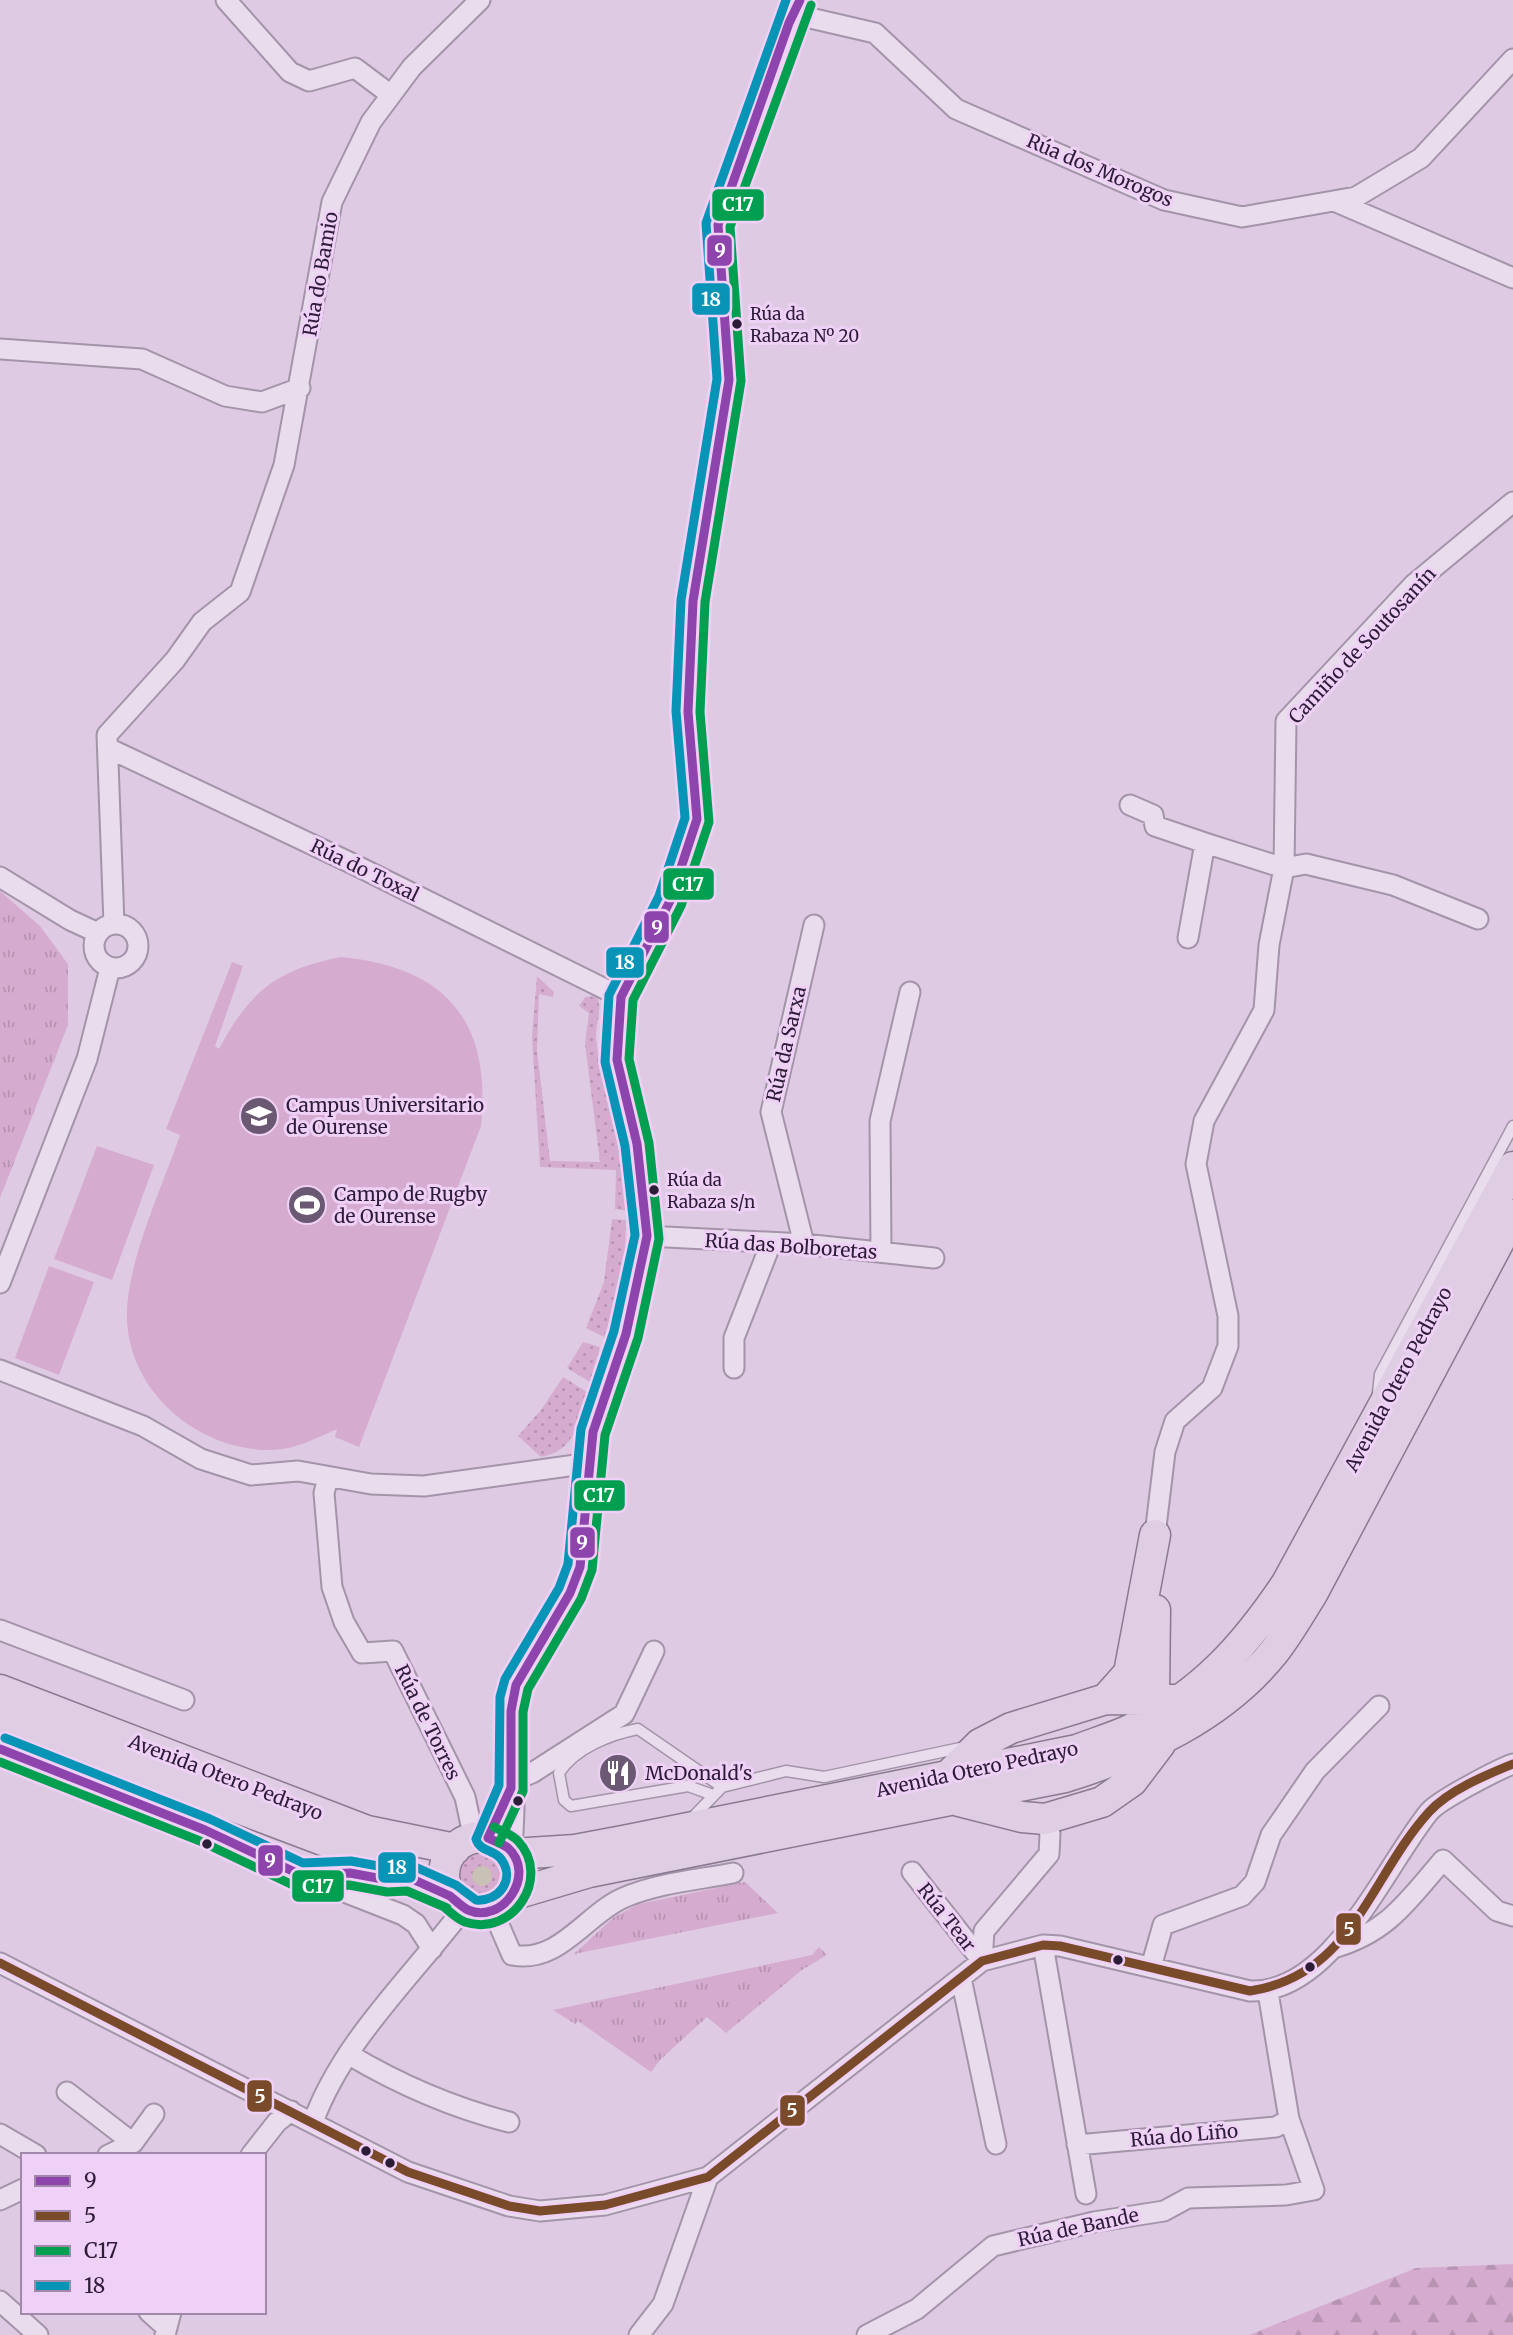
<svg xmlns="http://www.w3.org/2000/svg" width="1513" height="2335" viewBox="0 0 1513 2335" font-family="Merriweather,serif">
<defs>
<pattern id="grass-dots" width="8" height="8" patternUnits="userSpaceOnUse" patternTransform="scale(1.75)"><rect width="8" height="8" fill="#d5accf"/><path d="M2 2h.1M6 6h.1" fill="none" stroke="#b793b2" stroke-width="1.8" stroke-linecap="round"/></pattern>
<pattern id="forest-firs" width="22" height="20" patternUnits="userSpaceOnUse" patternTransform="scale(1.75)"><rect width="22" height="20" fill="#d5accf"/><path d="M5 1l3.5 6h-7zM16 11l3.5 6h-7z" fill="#b793b2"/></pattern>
<pattern id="park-tufts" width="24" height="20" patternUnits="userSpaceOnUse" patternTransform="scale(1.75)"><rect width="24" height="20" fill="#d5accf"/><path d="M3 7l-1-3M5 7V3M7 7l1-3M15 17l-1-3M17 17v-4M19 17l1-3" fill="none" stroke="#b793b2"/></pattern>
</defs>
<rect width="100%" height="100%" fill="#dfcae4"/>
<path fill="url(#grass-dots)" d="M537,976L554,992L553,997L539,994L537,1050L550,1161L600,1162L585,1044L589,1013L579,1006L585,997L597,996C603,1010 595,1024 596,1039C603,1097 627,1153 630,1211L615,1209L616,1170L540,1167L532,1037Z
M612,1219L626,1220L624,1279L604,1337L586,1328L604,1282Z
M583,1342L600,1347L590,1382L567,1368Z
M563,1377L587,1392C576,1424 578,1449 541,1457L518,1436L541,1410Z
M460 1875a23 23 0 1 1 46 0a23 23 0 1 1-46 0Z"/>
<path fill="url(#forest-firs)" d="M1513,2264V2335H1249L1416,2268Z"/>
<path fill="url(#park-tufts)" d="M0,891L40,926L68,964V1025L0,1198Z
M745,1882L778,1913L574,1954L614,1917L639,1904Z
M819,1947L827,1955L802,1970L726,2033L707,2017L660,2060L651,2072L578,2021L575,2024L553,2010L812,1955Z"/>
<path fill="#d5accf" d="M341,957C445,967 492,1020 481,1126L359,1447L335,1437L337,1429C317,1438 294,1450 271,1450C200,1451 130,1394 127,1320C125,1265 162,1188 180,1135L166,1129L232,962L243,966L215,1046L219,1049C250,991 276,970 341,957Z
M97,1146L154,1165L112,1280L54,1259Z
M49,1266L94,1282L59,1375L15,1358Z"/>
<path fill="#c9c0b6" d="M472 1876a10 10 0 1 1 20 0a10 10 0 1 1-20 0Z"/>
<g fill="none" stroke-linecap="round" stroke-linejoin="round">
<defs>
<path id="lane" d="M1378,1393L1380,1374L1513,1126
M713,1795L688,1786L571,1806L564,1800L559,1773C575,1748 611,1734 638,1729L722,1787
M692,1818L722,1787L786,1771L824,1777L965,1747"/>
<path id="street" d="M226,0L290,72L309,81L355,68L391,95
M793,14L875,33L956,109L1164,200L1242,217L1356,197L1421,158L1513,59
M1334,201L1513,278
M0,349L142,359L225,396L262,402L300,388
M108,748L351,863L621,997
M1130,805L1153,815L1155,826L1205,843
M0,877L70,920L98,933
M94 946a22 22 0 1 1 44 0a22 22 0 1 1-44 0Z
M114,924L107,735L175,660L202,622L240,592L284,465L332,202L371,122L412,67L480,0
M1188,938L1205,843L1284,868L1306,864L1393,885L1478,919
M647,1236L804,1244L934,1258
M804,1244L771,1112L814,925
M881,1252L880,1121L910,992
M0,1283L87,1059L110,968
M734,1368V1338L771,1243
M0,1370L143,1426L201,1459L251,1475L298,1471L371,1484L424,1486L590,1463
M328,1478L324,1493L332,1587L344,1622L362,1653L393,1651L465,1797L474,1839
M1155,1535L1165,1452L1175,1421L1212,1388L1228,1346V1316L1196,1164L1204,1121L1264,1010L1269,945L1284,868L1286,721L1414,584L1513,502
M0,1630L184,1700
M0,1749L205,1830L301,1875L403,1915L416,1924L432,1949
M513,1781L532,1773L624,1714L654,1651
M488,1838L511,1788
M507,1847L513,1833L514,1810L512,1698L516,1685L570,1593L580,1567L593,1432L626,1334L647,1236L637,1144L617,1060L621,997L670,901L697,819L688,712L693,601L729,380L718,225L789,23L800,0
M912,1872L982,1961
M309,1874L350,1873L397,1879
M493,1911L512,1955C559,1964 585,1915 623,1898C657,1883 697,1880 733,1873
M1043,1945L1086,2194
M1333,1948C1387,1933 1408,1901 1443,1860L1497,1911L1513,1916
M982,1961L984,1931L1049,1854L1050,1834L1045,1819
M0,1963L408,2172L509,2206L540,2211L605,2205L708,2177L982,1961L1043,1945L1060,1946L1250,1991C1332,1994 1385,1866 1429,1812C1439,1800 1497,1770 1513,1764
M1151,1967L1163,1925L1242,1896L1255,1882L1271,1835L1315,1771L1379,1706
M961,1978L996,2144
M348,2054C400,2085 450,2107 509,2122
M67,2092L133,2143
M313,2122C343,2040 412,1977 464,1908
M0,2134L36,2155
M1077,2145L1276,2127L1289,2119L1268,1992
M108,2155L133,2143L154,2114
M251,2155L277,2122L291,2111
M0,2200L23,2189
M0,2301L38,2335
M149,2312L167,2328
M165,2335L171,2312
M639,2335L663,2304L708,2177
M867,2335L917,2309L993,2246L1094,2222L1164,2211L1188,2198L1286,2195L1314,2190L1289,2119"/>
<path id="primary" d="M0,1690L367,1831L455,1849
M1154,1697L1155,1610
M1106,1699L1129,1673L1155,1535
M0,1718L328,1842L386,1866L433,1891L450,1896
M947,1777L980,1744L1011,1728L1106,1699L1182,1700
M959,1801L1022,1817L1045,1819L1102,1802L1132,1781L1160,1744
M444 1875a38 38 0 1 1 76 0a38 38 0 1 1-76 0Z
M513,1854L575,1850L623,1841L1077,1750C1095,1743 1115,1737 1132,1729C1203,1693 1244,1647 1287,1583L1513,1167
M515,1894L589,1872L1065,1777C1142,1753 1222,1717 1274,1652C1288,1634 1300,1613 1312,1594L1513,1215"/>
</defs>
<use href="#lane" stroke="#a394a9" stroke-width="13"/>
<use href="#street" stroke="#a394a9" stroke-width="23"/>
<use href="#primary" stroke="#897a8e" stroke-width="33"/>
<use href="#lane" stroke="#e9dcec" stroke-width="10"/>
<use href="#street" stroke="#e9dcec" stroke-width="19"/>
<use href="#primary" stroke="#dfcde3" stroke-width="30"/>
<defs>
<path id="bus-1" d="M0,1749L205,1830L301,1875L350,1873L388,1880L410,1878L450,1896
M488,1838L511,1788V1711L516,1685L570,1593L580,1567L593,1432L626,1334L647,1236L637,1144L617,1060L621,997L670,901L697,819L688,712L693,601L729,380L718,225L789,23L800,0
M450,1896C455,1900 462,1907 468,1910C503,1925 537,1874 508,1848C503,1844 494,1841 488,1838"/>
<path id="bus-2" d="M0,1963L408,2172L509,2206L540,2211L605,2205L708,2177L982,1961L1043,1945L1060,1946L1250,1991C1353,1975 1369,1878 1429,1812C1449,1790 1486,1775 1513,1764"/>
<path id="bus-3" d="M0,1762L200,1841L297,1887L349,1885L387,1892L407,1891L447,1908
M499,1843L523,1791V1712L528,1689L581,1599L592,1570L605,1435L638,1338L659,1239L649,1143L629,1059L633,1000L681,906L709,822L700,712L705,602L741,381L730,227L811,5
M443,1906C449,1911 457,1919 465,1922C513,1938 552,1877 518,1841C512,1834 501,1831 494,1827"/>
<path id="bus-4" d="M5,1738L210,1819L303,1863L351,1861L389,1868L413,1866L456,1885L476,1900C499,1902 516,1879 501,1859C493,1849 480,1852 476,1839L499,1785L500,1697L505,1679L559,1588L568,1564L581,1429L614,1331L635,1235L625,1146L605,1062L609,995L659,896L685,818L676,711L681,600L717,379L706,223L786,0"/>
</defs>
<use href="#bus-1" stroke="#efd0f6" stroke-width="14"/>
<use href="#bus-2" stroke="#efd0f6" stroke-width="14"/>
<use href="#bus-3" stroke="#efd0f6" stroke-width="14"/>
<use href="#bus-4" stroke="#efd0f6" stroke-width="14"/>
<use href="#bus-1" stroke="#8e44ad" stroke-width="9"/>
<use href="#bus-2" stroke="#7a4b2a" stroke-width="9"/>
<use href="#bus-3" stroke="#029f50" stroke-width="9"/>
<use href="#bus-4" stroke="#0794b7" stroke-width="9"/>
</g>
<defs>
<symbol id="university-disc" viewBox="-11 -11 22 22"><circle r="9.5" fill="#6b5974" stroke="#efd0f6"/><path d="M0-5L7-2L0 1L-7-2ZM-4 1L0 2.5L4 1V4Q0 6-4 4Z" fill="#fff"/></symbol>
<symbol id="stadium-disc" viewBox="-11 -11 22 22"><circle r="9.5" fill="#6b5974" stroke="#efd0f6"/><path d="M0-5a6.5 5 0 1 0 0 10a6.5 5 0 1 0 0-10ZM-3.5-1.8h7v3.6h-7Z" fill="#fff"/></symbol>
<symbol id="restaurant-disc" viewBox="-11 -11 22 22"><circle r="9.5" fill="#6b5974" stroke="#efd0f6"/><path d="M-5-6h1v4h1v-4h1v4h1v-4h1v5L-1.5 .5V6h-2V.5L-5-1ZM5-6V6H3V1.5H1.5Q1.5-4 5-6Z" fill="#fff"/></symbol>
</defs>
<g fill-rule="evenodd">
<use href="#university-disc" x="237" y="1094" width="44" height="44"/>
<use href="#stadium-disc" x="285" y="1183" width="44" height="44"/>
<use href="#restaurant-disc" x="596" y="1751" width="44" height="44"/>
</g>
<g fill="#2d1c37" stroke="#efd0f6" stroke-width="2.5">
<circle cx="737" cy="324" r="6"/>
<circle cx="654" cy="1190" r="6"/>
<circle cx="518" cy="1801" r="6"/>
<circle cx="207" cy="1844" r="6"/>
<circle cx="1118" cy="1960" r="6"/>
<circle cx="1310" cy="1967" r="6"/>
<circle cx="366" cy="2151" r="6"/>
<circle cx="390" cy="2163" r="6"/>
</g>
<g text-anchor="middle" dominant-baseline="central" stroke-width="6" stroke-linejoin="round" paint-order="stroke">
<g font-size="17" fill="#2d1c37" stroke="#efd0f6" text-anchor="start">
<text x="750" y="314">Rúa da<tspan x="750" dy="22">Rabaza Nº 20</tspan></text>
<text x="667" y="1180">Rúa da<tspan x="667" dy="22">Rabaza s/n</tspan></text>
</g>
<g font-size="19" fill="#2d1c37" stroke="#efd0f6">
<text transform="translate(1100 170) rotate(23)">Rúa dos Morogos</text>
<text transform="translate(320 274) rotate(-80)">Rúa do Bamio</text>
<text transform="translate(1362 645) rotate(-47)">Camiño de Soutosanín</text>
<text transform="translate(365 870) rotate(26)">Rúa do Toxal</text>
<text transform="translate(786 1044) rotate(-77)">Rúa da Sarxa</text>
<text transform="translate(791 1246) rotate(4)">Rúa das Bolboretas</text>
<text transform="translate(1398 1379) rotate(-62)">Avenida Otero Pedrayo</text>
<text transform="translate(428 1722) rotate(64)">Rúa de Torres</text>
<text transform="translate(977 1769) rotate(-12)">Avenida Otero Pedrayo</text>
<text transform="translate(226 1777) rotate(21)">Avenida Otero Pedrayo</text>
<text transform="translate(947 1917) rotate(52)">Rúa Tear</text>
<text transform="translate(1184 2135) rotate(-5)">Rúa do Liño</text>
<text transform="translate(1078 2227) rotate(-12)">Rúa de Bande</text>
</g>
<g font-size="19" fill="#2d1c37" stroke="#efd0f6" text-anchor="start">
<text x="286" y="1105">Campus Universitario<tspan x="286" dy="22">de Ourense</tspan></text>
<text x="334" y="1194">Campo de Rugby<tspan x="334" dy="22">de Ourense</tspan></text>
<text x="645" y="1773">McDonald's</text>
</g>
</g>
<g stroke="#efd0f6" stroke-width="2.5">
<rect x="711" y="188" width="54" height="34" rx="7" fill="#029f50"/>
<rect x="706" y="234" width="27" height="33" rx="7" fill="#8e44ad"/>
<rect x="691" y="282" width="40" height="34" rx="7" fill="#0794b7"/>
<rect x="662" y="867" width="53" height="34" rx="7" fill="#029f50"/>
<rect x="643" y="910" width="27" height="34" rx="7" fill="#8e44ad"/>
<rect x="605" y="946" width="40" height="33" rx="7" fill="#0794b7"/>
<rect x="573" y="1479" width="53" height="33" rx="7" fill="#029f50"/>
<rect x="569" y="1526" width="27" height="33" rx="7" fill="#8e44ad"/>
<rect x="257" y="1844" width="27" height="33" rx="7" fill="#8e44ad"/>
<rect x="377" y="1851" width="40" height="33" rx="7" fill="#0794b7"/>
<rect x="291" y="1869" width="54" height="34" rx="7" fill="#029f50"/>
<rect x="1335" y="1912" width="27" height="34" rx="7" fill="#7a4b2a"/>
<rect x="246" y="2079" width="27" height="34" rx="7" fill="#7a4b2a"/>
<rect x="779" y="2094" width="27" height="33" rx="7" fill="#7a4b2a"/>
</g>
<g font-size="19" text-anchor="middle" font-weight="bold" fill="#fff">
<text x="738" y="211">C17</text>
<text x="720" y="257">9</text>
<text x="711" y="306">18</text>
<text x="688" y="891">C17</text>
<text x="657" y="934">9</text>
<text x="625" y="969">18</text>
<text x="599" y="1502">C17</text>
<text x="582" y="1549">9</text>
<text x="270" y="1867">9</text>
<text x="397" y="1874">18</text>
<text x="318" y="1893">C17</text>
<text x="1349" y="1936">5</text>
<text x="260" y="2103">5</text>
<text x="792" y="2117">5</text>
</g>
<rect x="21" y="2153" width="245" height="161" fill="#efd0f6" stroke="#a188aa" stroke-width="2"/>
<rect x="35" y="2176" width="35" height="10" fill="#8e44ad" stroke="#a188aa" stroke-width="2"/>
<text x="84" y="2188" font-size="21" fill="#2d1c37">9</text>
<rect x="35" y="2211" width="35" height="10" fill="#7a4b2a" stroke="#a188aa" stroke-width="2"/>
<text x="84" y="2223" font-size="21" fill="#2d1c37">5</text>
<rect x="35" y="2246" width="35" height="10" fill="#029f50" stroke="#a188aa" stroke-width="2"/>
<text x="84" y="2258" font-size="21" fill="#2d1c37">C17</text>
<rect x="35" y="2281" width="35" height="10" fill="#0794b7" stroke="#a188aa" stroke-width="2"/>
<text x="84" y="2293" font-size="21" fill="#2d1c37">18</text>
</svg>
